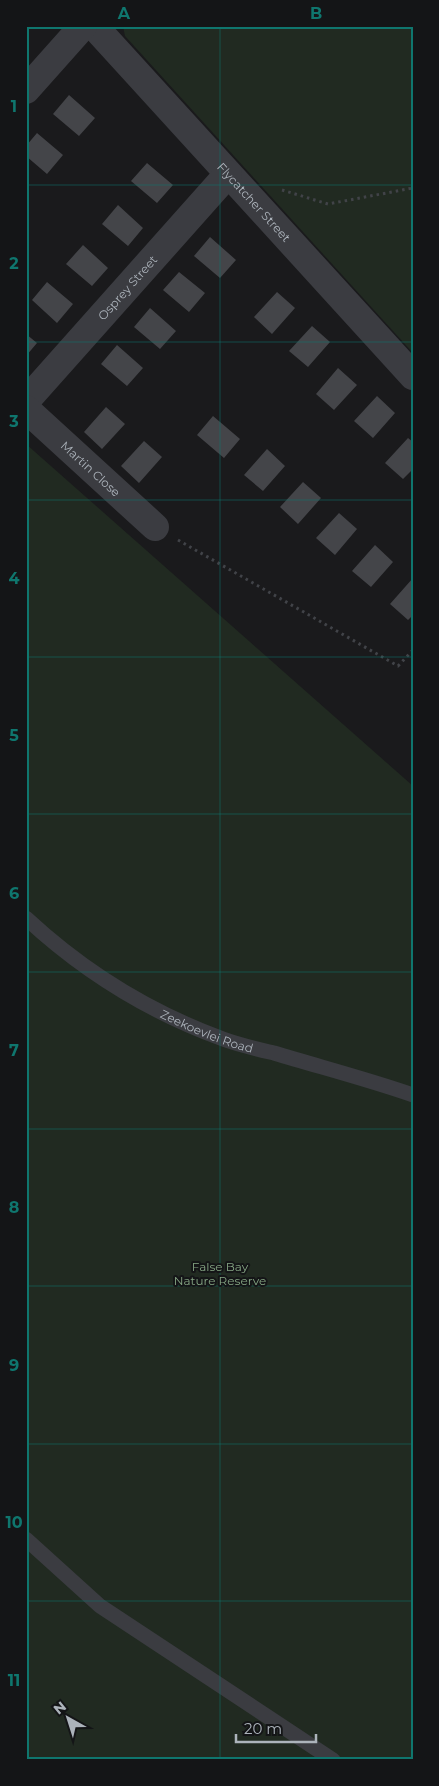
<svg xmlns="http://www.w3.org/2000/svg" width="439" height="1786" viewBox="0 0 439 1786" font-family="Montserrat,sans-serif">
<rect width="100%" height="100%" fill="#1a1a1c"/>
<path fill="#212a21" d="M123,26H413V353L125,36Z
M26,444L413,786V1760H26Z"/>
<path fill="#444549" d="M69,95L95,118L79,136L53,114Z
M37,133L63,155L47,174L26,156V146Z
M147,163L173,185L157,203L131,181Z
M118,205L143,228L128,246L102,224Z
M210,237L236,260L220,278L194,256Z
M83,245L108,268L92,286L66,264Z
M179,272L205,293L189,312L163,290Z
M47,282L73,304L57,323L32,300Z
M277,292L295,308L272,334L254,317Z
M150,308L176,331L160,349L134,327Z
M312,326L330,342L308,367L289,351Z
M26,334L37,343L26,356Z
M117,345L143,368L127,386L101,364Z
M338,368L357,385L334,410L316,394Z
M377,396L395,413L373,438L354,421Z
M106,407L125,424L102,449L84,432Z
M213,416L240,439L224,458L197,435Z
M408,438L413,442V469L403,479L385,463Z
M144,441L162,457L139,483L121,466Z
M267,449L285,466L263,491L244,475Z
M303,482L321,498L298,524L280,507Z
M339,513L357,529L335,555L316,538Z
M375,545L393,562L371,587L352,571Z
M413,578V615L408,620L390,604Z"/>
<g fill="none" stroke-linecap="round" stroke-linejoin="round">
<path stroke="#414348" stroke-width="3" stroke-dasharray="2.5 4" stroke-linecap="butt" d="M282,190L328,204L413,188
M178,540L398,666L413,650"/>
<g stroke="#3b3c41" stroke-width="15">
<path id="s1" d="M26,918C83,971 149,1012 223,1039C239,1045 257,1049 274,1053C320,1067 367,1079 413,1095"/>
<path d="M26,1539L100,1606L333,1760"/>
</g>
<g stroke="#3b3c41" stroke-width="28">
<path id="s2" d="M94,26L413,376"/>
<path d="M26,90L83,26"/>
<path id="s3" d="M26,401L228,174"/>
<path id="s4" d="M26,409L155,527"/>
</g>
</g>
<path fill="none" stroke="#0f766e" stroke-width="1" stroke-opacity="0.55" d="M220,26V1760M26,185H413M26,342H413M26,500H413M26,657H413M26,814H413M26,972H413M26,1129H413M26,1286H413M26,1444H413M26,1601H413"/>
<g text-anchor="middle" dominant-baseline="central" stroke-width="4" stroke-linejoin="round" paint-order="stroke">
<g font-size="12" fill="#acb3bb" stroke="#141517">
<text stroke="none"><textPath href="#s2" startOffset="238">Flycatcher Street</textPath></text>
<text stroke="none"><textPath href="#s3" startOffset="152">Osprey Street</textPath></text>
<text stroke="none"><textPath href="#s4" startOffset="88">Martin Close</textPath></text>
<text stroke="none"><textPath href="#s1" startOffset="215">Zeekoevlei Road</textPath></text>
</g>
<g font-size="12" fill="#86a684" stroke="#141517">
<text x="220" y="1266">False Bay<tspan x="220" dy="14">Nature Reserve</tspan></text>
</g>
</g>
<rect width="439" height="1786" fill="none" stroke="#141517" stroke-width="55"/>
<g transform="translate(68 1718) rotate(321)" stroke="#141517" stroke-width="4" paint-order="stroke">
<path d="M0-4L9 19L0 12L-9 19Z" fill="#acb3bb"/>
<text y="-8" font-size="14" font-weight="bold" text-anchor="middle" fill="#acb3bb">N</text>
</g>
<path d="M236 1734v8h80v-8" fill="none" stroke="#acb3bb" stroke-width="2.5"/>
<text x="244" y="1734" font-size="15" fill="#acb3bb" stroke="#141517" stroke-width="4" paint-order="stroke">20 m</text>
<rect x="28" y="28" width="384" height="1730" fill="none" stroke="#0f766e" stroke-width="2"/>
<g font-size="16" text-anchor="middle" font-weight="bold" fill="#0f766e">
<text x="124" y="19">A</text>
<text x="316" y="19">B</text>
<text x="14" y="112">1</text>
<text x="14" y="269">2</text>
<text x="14" y="427">3</text>
<text x="14" y="584">4</text>
<text x="14" y="741">5</text>
<text x="14" y="899">6</text>
<text x="14" y="1056">7</text>
<text x="14" y="1213">8</text>
<text x="14" y="1371">9</text>
<text x="14" y="1528">10</text>
<text x="14" y="1686">11</text>
</g>
</svg>
